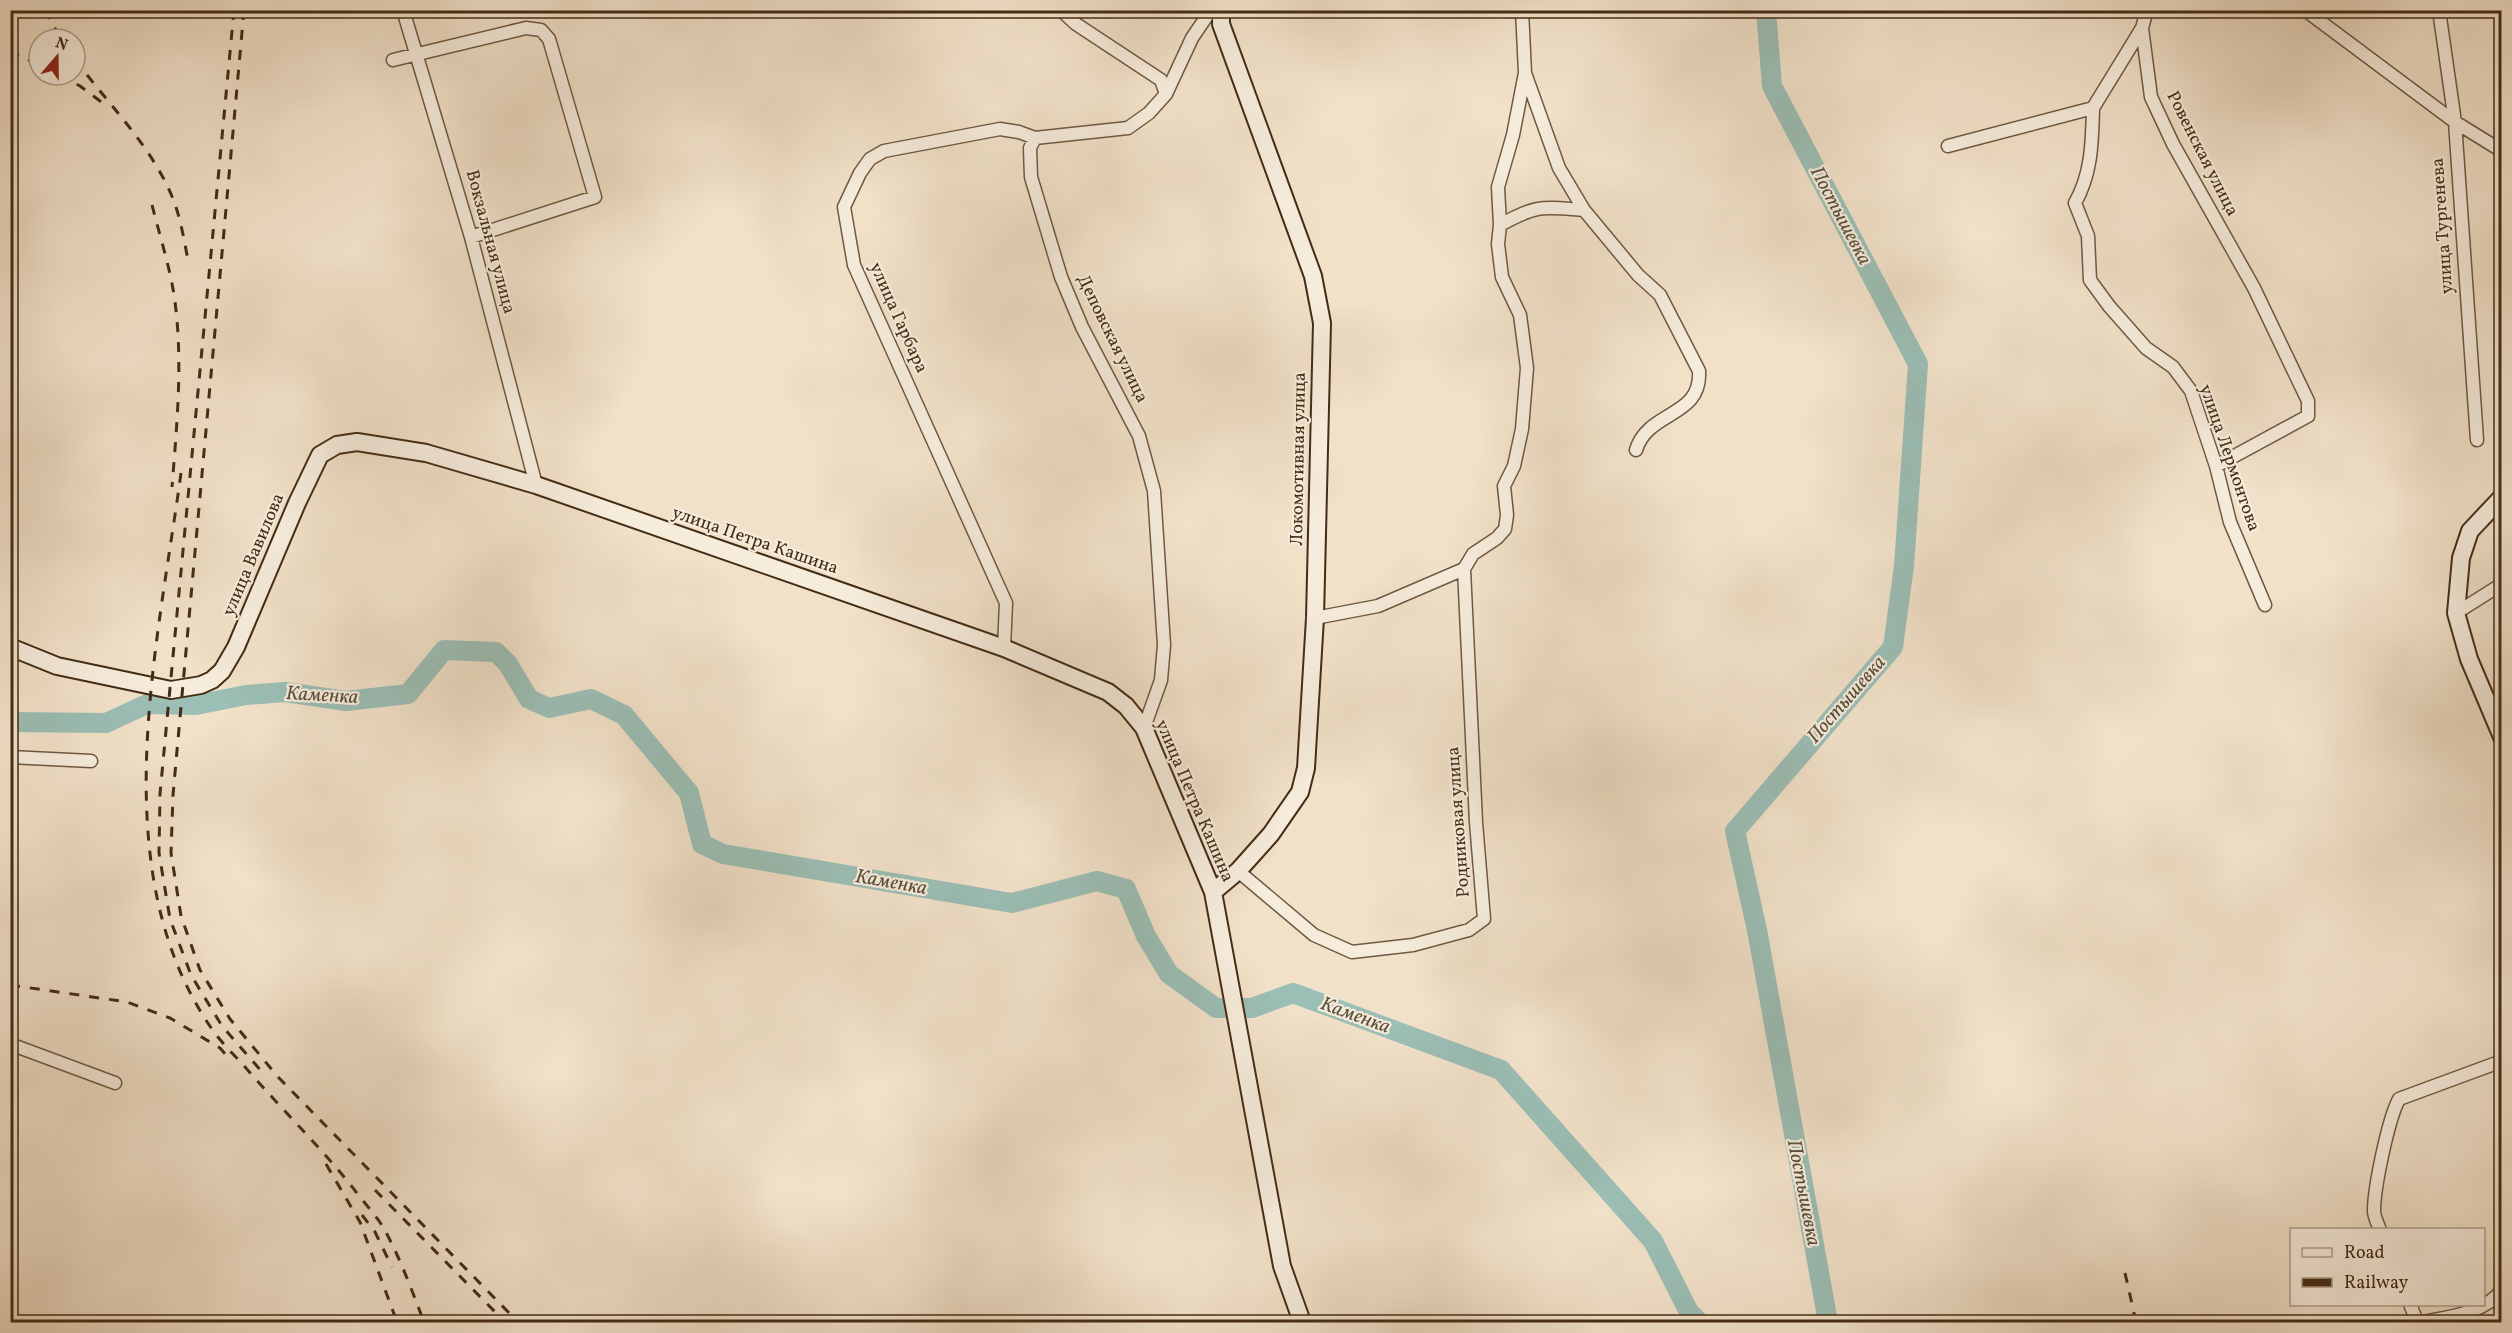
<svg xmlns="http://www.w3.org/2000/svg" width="2512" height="1333" viewBox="0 0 2512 1333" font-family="Vollkorn,serif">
<rect width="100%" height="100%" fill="#f1e1c9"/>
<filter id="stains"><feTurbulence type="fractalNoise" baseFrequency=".00333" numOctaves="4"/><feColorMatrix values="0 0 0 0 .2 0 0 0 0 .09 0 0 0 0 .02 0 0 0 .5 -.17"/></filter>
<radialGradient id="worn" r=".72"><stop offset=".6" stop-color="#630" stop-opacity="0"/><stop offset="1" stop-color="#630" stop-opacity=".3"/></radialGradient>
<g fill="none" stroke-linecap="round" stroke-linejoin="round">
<path stroke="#9bbeb5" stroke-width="20" d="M1766,10L1772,86L1918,364L1904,566L1893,647L1735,831L1757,930L1828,1322
M10,722L106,723L147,704L196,705L246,695L285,692L346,701L408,694L444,650L496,652L508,664L529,699L549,708L591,699L624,715L689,793L702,844L723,854L1012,903L1097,881L1126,889L1146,936L1169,974L1216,1008H1252L1293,993L1501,1070L1653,1241L1689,1312L1699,1322"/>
<defs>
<path id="street" d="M403,10L471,237L536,485
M1061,10L1076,24L1161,80L1166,94
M1522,10L1525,73L1559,168L1584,210L1638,275L1660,295L1699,371C1702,418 1648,410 1636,450
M2305,10L2455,122L2502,151
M2439,10L2455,122L2477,440
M2142,28L2151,97L2173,144L2254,288L2308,401V416L2216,466
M393,60L526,28L541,30L549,39L595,197L471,237
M2093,108C2092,142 2092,173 2075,203L2088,236L2090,280L2109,306L2146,348L2173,367L2191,391L2216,466L2230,522L2265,605
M1948,146L2093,108L2142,28L2147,10
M1500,225L1498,187L1513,135L1525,73
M2456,613L2502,584
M1315,618L1378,606L1464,569
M1004,648L1006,603L854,265L844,207L860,173L870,159L884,151L1000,129L1019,132L1035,138
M1144,728L1161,680L1164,645L1154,491L1139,436L1082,327L1061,277L1031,177L1030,148L1035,138L1128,128L1149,113L1166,94L1192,38L1211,10
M10,757L91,761
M1238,871L1314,935L1352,952L1413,945L1469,930L1484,919L1476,822L1464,569L1473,554L1497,538L1505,529L1507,515L1504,486L1514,466L1522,429L1527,368L1520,315L1502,277L1498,244L1500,225C1538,204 1542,207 1584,210
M10,1044L115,1083
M2380,1230C2378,1224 2374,1217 2374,1211C2374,1188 2388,1120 2399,1099L2502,1061
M2410,1304L2417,1322
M2424,1322C2451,1316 2483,1314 2502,1290"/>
<path id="secondary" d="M2502,497L2470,531L2461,558L2456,613L2469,659L2502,737
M10,647L57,666L171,690L201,685L212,680L222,671L236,647L297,503L320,455L337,445L357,442L426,453L536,485L1004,648L1108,692L1126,706L1144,728L1213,892L1282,1266L1302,1322
M1213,892L1238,871L1271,834L1300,792L1306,768L1315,618L1322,323L1313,276L1221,24V10"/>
</defs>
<use href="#street" stroke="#6f5941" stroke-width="15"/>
<use href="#secondary" stroke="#442c14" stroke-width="20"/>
<use href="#street" stroke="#f6ecdc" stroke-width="12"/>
<use href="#secondary" stroke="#f6ecdc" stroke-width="16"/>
<path stroke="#442c14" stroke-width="3" stroke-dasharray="10 10" stroke-linecap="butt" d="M45,10L61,39
M234,10L160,794L159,853L170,919L191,975L222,1026L263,1073
M244,10L173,795L171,853L181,916L200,970L230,1019L278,1077L518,1322
M10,51L39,65
M75,59C107,103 149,143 171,194C181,217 184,241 189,265
M59,75L80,86L104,104
M152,205C159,233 168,261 173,289C184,353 177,423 172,487
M181,473C157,651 102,874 214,1032C223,1044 235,1056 245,1067C283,1111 325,1151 360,1197C368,1207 377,1217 383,1227C400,1257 412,1291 424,1322
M10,985L127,1002L170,1018L220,1048L226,1055
M326,1164L360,1222L397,1322
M375,1190L505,1322
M362,1215L375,1232L392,1267
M2125,1273L2136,1322"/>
</g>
<g text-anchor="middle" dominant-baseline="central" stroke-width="4.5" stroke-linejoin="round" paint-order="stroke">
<g font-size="18" fill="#442c14" stroke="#f6ecdc">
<text transform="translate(2202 154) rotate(63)">Ровенская улица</text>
<text transform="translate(2443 226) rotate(-94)">улица Тургенева</text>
<text transform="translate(490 242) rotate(75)">Вокзальная улица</text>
<text transform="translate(898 318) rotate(66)">улица Гарбара</text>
<text transform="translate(1112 339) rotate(64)">Деповская улица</text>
<text transform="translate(2229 458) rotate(71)">улица Лермонтова</text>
<text transform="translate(1299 459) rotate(-89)">Локомотивная улица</text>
<text transform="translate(755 541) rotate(19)">улица Петра Кашина</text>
<text transform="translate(254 555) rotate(-67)">улица Вавилова</text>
<text transform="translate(1194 801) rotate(67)">улица Петра Кашина</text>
<text transform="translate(1459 822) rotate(-94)">Родниковая улица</text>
</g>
<g font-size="20" font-style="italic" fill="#5a503c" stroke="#f6ecdc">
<text transform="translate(1840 216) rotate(62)">Постышевка</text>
<text transform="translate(322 696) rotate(3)">Каменка</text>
<text transform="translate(1847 700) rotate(-49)">Постышевка</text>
<text transform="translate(891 883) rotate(10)">Каменка</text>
<text transform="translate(1355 1016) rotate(20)">Каменка</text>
<text transform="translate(1803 1193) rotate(79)">Постышевка</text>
</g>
</g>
<rect width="2512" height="1333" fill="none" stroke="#f1e1c9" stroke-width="36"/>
<rect x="12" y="12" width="2488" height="1309" fill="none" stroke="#442c14" stroke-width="3"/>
<rect x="18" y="18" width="2476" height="1297" fill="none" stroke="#442c14" stroke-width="1.5"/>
<rect x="2290" y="1228" width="195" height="78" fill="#f6ecdc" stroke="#af9f8c" stroke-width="1.5"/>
<rect x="2302" y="1248" width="30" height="9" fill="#f6ecdc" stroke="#af9f8c" stroke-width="1.5"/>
<text x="2344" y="1258" font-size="18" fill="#442c14">Road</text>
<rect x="2302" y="1278" width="30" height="9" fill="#442c14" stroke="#af9f8c" stroke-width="1.5"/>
<text x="2344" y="1288" font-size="18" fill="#442c14">Railway</text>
<g transform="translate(57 57) rotate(20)"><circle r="28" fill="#f6ecdc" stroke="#af9f8c" stroke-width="1.5"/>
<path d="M0-4.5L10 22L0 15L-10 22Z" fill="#8f2418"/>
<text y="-9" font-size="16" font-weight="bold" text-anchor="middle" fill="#442c14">N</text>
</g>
<rect width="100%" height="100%" filter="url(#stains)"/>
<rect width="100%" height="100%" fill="url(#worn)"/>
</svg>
